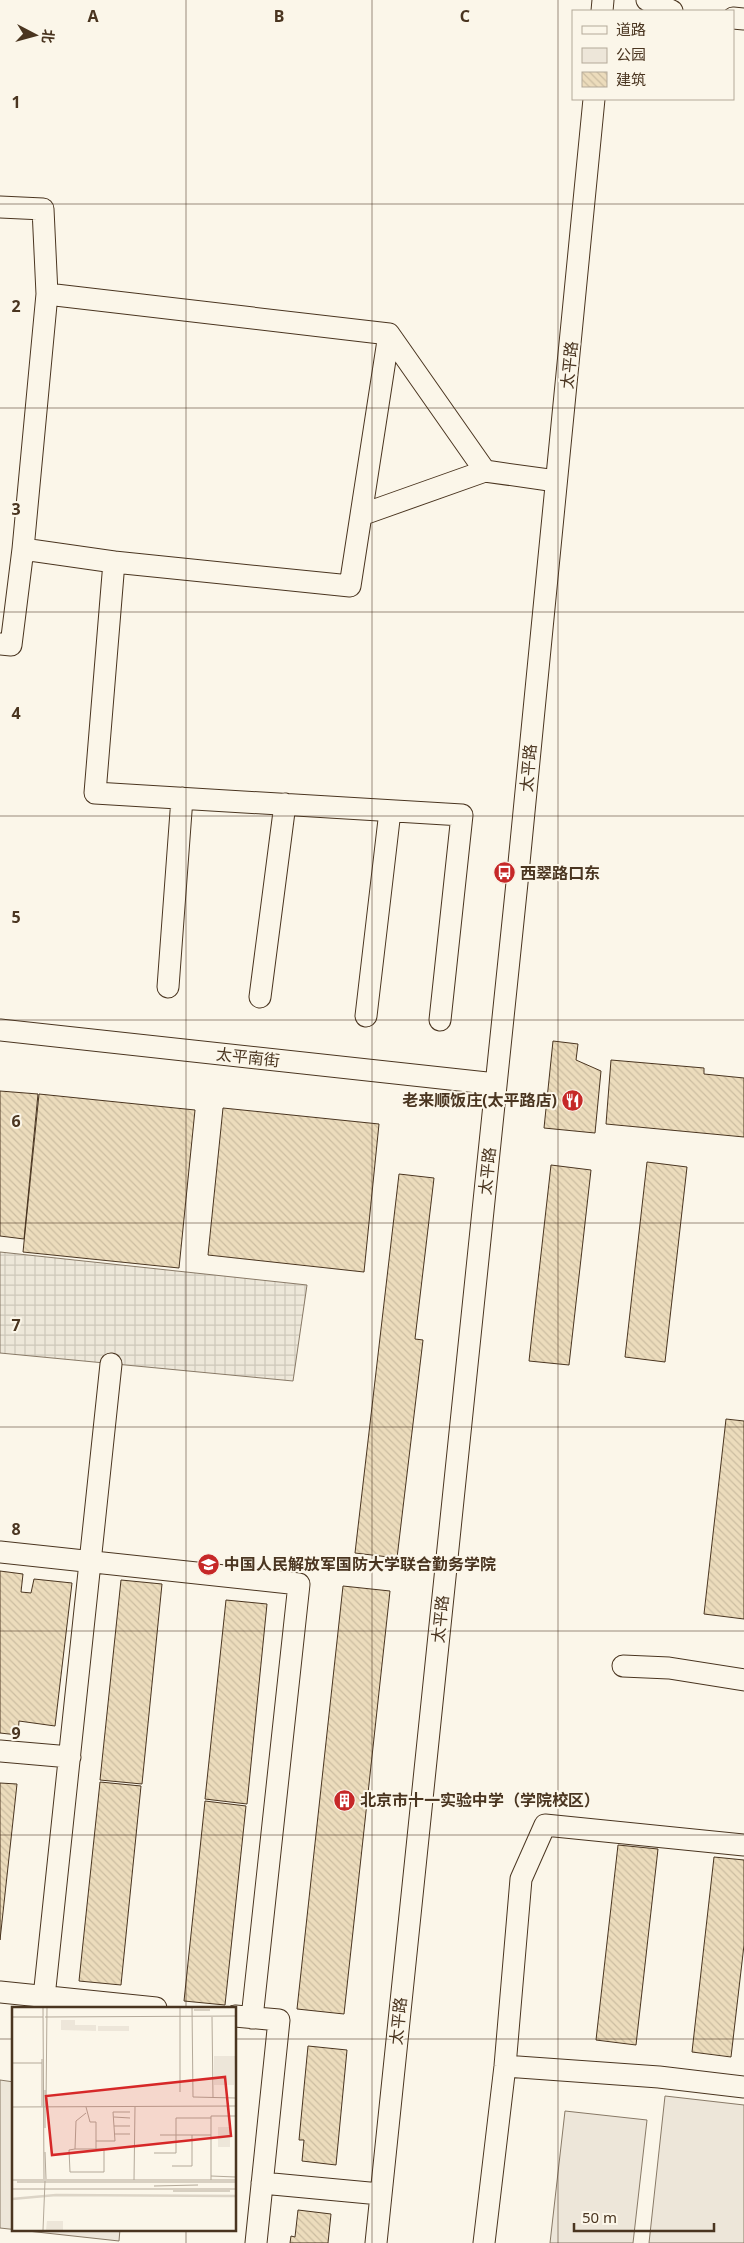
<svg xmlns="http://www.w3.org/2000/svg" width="744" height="2243" viewBox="0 0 744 2243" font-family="'Noto Sans','Noto Sans SC',sans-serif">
<defs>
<pattern id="plaza-grid" width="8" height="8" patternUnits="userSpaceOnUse" patternTransform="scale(1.25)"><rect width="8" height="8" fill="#ede7d9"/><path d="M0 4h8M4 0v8" fill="none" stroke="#cdc7ba"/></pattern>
<pattern id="building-back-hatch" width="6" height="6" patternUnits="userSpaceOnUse" patternTransform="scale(1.25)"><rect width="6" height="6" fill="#ecdcbc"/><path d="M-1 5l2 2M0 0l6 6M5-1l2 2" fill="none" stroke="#ccbda1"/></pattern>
</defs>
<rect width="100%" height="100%" fill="#fbf6e9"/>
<path fill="#ede6d9" stroke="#887966" d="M0,2080L14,2082V2229H120L119,2241L0,2228Z
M665,2096L744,2105V2243H649Z
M565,2111L647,2120L633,2243H550Z"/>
<path fill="url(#plaza-grid)" stroke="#887966" d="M0,1252L307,1285L293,1381L0,1353Z"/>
<path fill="url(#building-back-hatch)" stroke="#4a3520" d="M553,1041L578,1044L576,1060L601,1071L595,1133L544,1128Z
M611,1060L704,1068V1074L744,1078V1137L606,1124Z
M0,1091L38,1094L24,1239L0,1236Z
M39,1094L195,1110L179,1268L23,1252Z
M223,1108L379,1124L364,1272L208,1255Z
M647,1162L687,1167L665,1362L625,1357Z
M551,1165L591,1170L569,1365L529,1361Z
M399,1174L434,1178L415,1339L423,1340L397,1558L355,1553Z
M726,1419L744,1421V1619L704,1614Z
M0,1571L23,1574L21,1592L31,1593L34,1579L72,1583L55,1726L19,1721L18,1735L0,1733Z
M121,1580L162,1584L142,1784L100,1780Z
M343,1586L390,1591L344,2014L297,2009Z
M226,1600L267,1604L247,1804L205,1799Z
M100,1782L141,1786L121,1985L79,1981Z
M0,1783L17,1784L0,1940Z
M205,1801L246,1806L225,2005L184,2001Z
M618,1845L658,1849L636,2045L596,2040Z
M714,1857L744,1860V1945L731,2057L692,2052Z
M308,2046L347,2050L336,2165L302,2161L304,2140H299Z
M298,2210L331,2214L328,2243H290L291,2236L295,2237Z"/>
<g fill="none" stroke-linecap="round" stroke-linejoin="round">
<defs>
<path id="minor" d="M647,0L672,11
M602,11L603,0
M733,18L744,19
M0,207L43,209L47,294L389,334L485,471
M361,515L389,334
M23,549L47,294
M0,644L11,645L23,549L114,562
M168,987L182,798
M260,997L285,804
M366,1016L390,811
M440,1020L462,815L95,793L114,562L350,586L361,515L485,471L556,481
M0,1030L496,1084
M0,1552L299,1584L252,2018
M623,1666L669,1668L744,1680
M0,1751L70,1757
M0,1992L156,2008
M44,1997L111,1364
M235,2016L279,2020L256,2243
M505,2066L659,2077L744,2087
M262,2183L380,2194
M376,2243L518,873L594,99
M484,2243L505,2066L521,1879L545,1825L744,1845"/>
</defs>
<use href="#minor" stroke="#4a3520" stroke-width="23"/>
<use href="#minor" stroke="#fbf6e9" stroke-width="21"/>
</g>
<path fill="none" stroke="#4a3520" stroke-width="1" stroke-opacity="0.55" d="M186,0V2008M372,0V2243M558,0V2243M0,204H744M0,408H744M0,612H744M0,816H744M0,1020H744M0,1223H744M0,1427H744M0,1631H744M0,1835H744M0,2039H14M235,2039H744M186,2229V2243"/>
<defs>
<symbol id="bus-disc" viewBox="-11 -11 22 22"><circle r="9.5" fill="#c62828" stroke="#fbf6e9"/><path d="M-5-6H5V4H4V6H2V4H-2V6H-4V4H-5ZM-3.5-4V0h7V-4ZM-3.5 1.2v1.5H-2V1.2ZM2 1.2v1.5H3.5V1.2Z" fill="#fff"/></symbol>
<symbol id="restaurant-disc" viewBox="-11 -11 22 22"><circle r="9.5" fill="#c62828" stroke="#fbf6e9"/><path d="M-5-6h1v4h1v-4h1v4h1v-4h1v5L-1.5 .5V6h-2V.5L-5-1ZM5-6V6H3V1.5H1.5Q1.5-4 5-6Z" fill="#fff"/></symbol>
<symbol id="university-disc" viewBox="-11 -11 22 22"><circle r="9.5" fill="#c62828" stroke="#fbf6e9"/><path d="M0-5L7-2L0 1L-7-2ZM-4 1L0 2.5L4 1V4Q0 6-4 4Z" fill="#fff"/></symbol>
<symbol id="building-disc" viewBox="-11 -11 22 22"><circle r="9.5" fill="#c62828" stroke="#fbf6e9"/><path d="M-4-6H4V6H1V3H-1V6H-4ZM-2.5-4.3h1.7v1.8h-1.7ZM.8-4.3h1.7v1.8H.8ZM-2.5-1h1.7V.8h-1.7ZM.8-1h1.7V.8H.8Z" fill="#fff"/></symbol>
</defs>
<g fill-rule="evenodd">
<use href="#bus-disc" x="492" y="860" width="25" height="25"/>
<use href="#restaurant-disc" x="560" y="1088" width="25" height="25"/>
<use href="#university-disc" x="196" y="1552" width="25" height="25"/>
<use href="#building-disc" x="332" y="1788" width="25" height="25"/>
</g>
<g text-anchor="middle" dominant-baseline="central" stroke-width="4" stroke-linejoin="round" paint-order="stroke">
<g font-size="16" fill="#4a3520" stroke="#fbf6e9">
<text transform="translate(569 365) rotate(-84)">太平路</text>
<text transform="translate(528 768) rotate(-85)">太平路</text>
<text transform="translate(248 1057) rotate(6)">太平南街</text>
<text transform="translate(487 1171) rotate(-84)">太平路</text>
<text transform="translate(440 1619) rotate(-84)">太平路</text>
<text transform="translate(398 2021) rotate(-84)">太平路</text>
</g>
<g font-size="16" font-weight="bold" fill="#4a3520" stroke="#fbf6e9" text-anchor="start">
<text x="520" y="873">西翠路口东</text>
<text x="557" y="1100" text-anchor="end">老来顺饭庄(太平路店)</text>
<text x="224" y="1564">中国人民解放军国防大学联合勤务学院</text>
<text x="360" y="1800">北京市十一实验中学（学院校区）</text>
</g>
</g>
<g transform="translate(12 2007)">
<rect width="224" height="224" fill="#fbf6e9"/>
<path d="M49,13H63V18H84V24L49,23ZM86,19H117V24H86ZM202,49H223L222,78H202ZM206,120H218V140H206Z" fill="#ede6d9"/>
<path d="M35,214H51V223H34Z" fill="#ede6d9"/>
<path fill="none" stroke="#dcd4c6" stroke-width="2.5" d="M0,192L44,188L224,189"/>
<path fill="none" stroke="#b4a999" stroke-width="1" d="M31,0L32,172M168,0V85M180,0L181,90L224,91M182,3H198M0,10H31M33,10L224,9M200,10L201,91M30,52V99M0,56H30M34,99L35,0M0,100L224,99M74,100L78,115H84V134H103L101,105H118M74,106L64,114L63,142L57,143L58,165H92V142H84V134M102,110L118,111M102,119H118M33,121V83M102,127H118M148,128H199M63,142H84M33,145L34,172M142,146H164V111H199M160,159H180V128M199,169L224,170M0,173H224M122,173L123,100M199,173V109H224M5,175H224M142,179L186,178M0,182H224M161,184H218M31,223L33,174"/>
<path fill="#d62828" fill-opacity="0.15" stroke="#d62828" stroke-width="2.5" d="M213,70L219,129L40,148L34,89Z"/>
<rect width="224" height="224" fill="none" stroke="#4a3520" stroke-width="2.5"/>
</g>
<g font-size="16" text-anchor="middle" font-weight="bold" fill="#4a3520" stroke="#fbf6e9" stroke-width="4" stroke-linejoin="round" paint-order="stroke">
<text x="93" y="22">A</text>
<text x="279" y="22">B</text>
<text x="465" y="22">C</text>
<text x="16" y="108">1</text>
<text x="16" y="312">2</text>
<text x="16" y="515">3</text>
<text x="16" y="719">4</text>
<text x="16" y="923">5</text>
<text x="16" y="1127">6</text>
<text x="16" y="1331">7</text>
<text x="16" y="1535">8</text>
<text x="16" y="1739">9</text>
</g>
<rect x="572" y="10" width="162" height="90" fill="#fbf6e9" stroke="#b4a999"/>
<rect x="582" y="26" width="25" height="8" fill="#fbf6e9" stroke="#b4a999"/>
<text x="616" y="35" font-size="15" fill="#4a3520">道路</text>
<rect x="582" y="48" width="25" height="15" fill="#ede6d9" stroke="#b4a999"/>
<text x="616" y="60" font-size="15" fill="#4a3520">公园</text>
<rect x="582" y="72" width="25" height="15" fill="url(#building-back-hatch)" stroke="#b4a999"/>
<text x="616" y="85" font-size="15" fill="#4a3520">建筑</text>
<g transform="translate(35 35) rotate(96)" stroke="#fbf6e9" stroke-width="4" paint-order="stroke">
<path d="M0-4L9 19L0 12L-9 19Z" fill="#4a3520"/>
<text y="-8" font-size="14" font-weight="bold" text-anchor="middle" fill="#4a3520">北</text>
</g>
<path d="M574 2223v8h140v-8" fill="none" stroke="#4a3520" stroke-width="2.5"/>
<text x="582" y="2223" font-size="15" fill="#4a3520" stroke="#fbf6e9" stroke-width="4" paint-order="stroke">50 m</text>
</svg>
